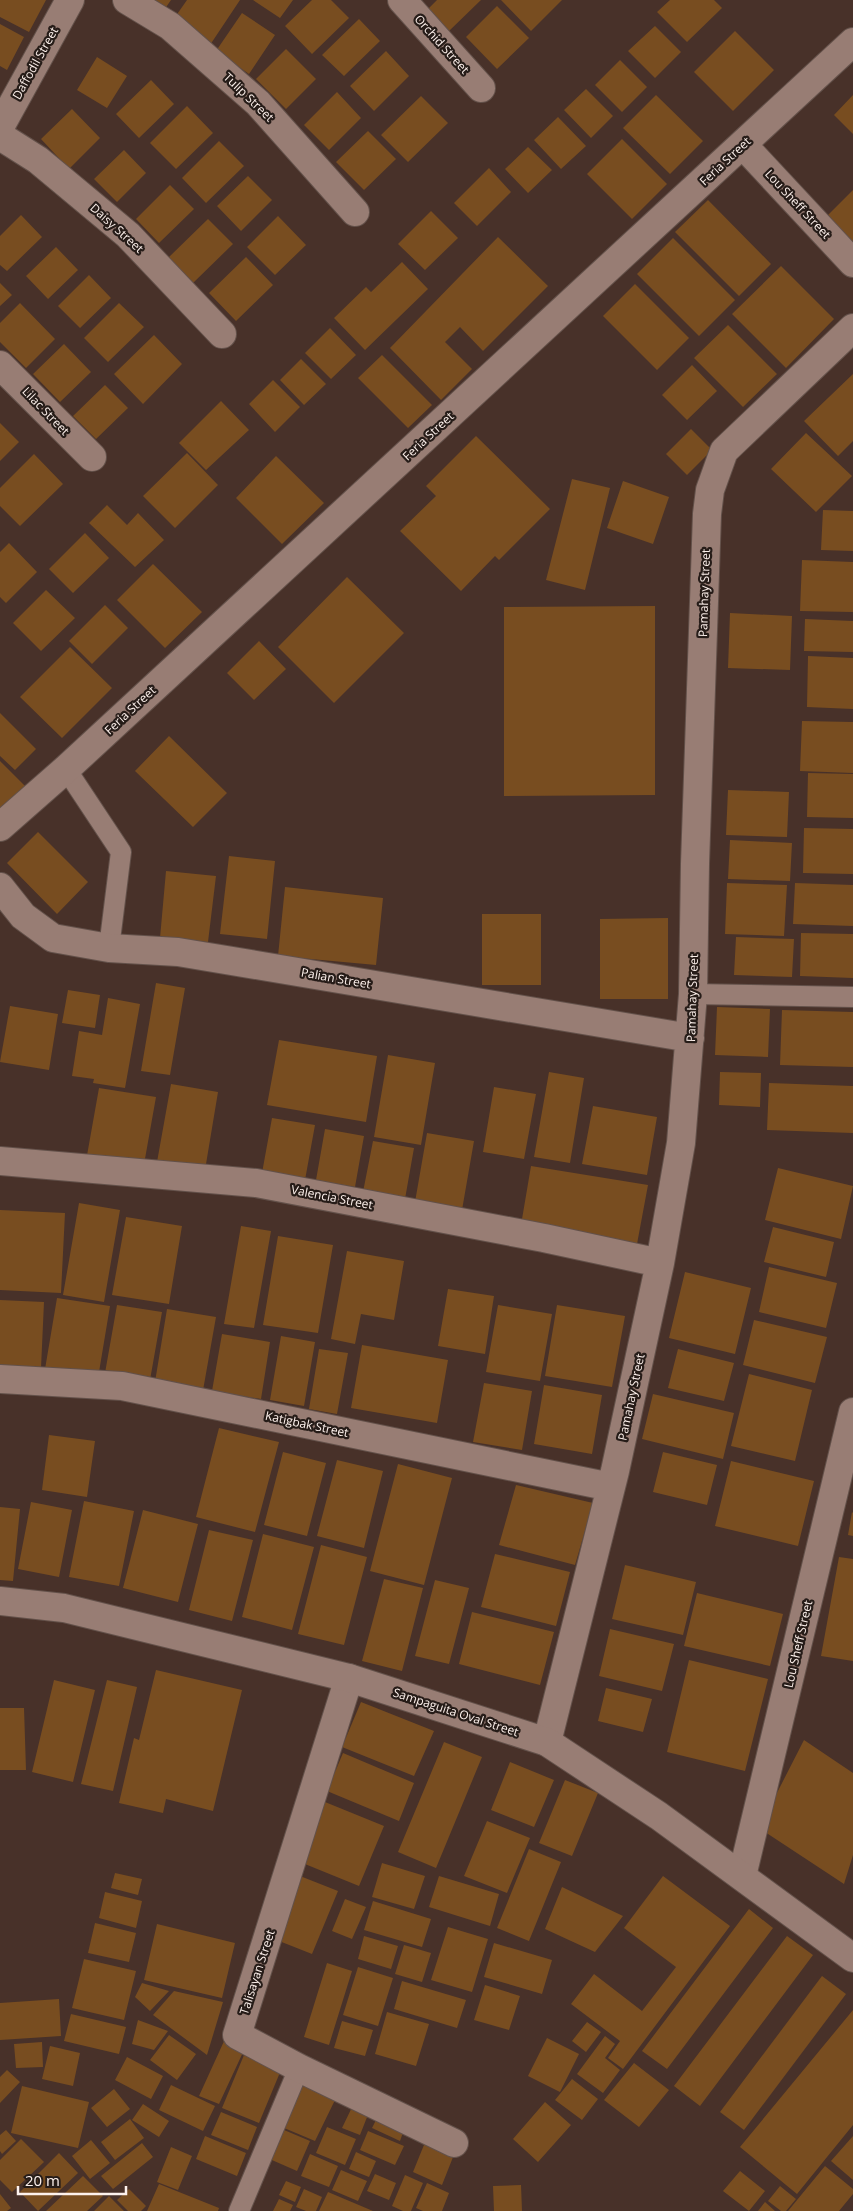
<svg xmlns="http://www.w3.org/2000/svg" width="853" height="2211" viewBox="0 0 853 2211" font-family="'Open Sans',sans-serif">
<rect width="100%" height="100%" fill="#483129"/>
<path fill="#784d20" d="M0,0H46L29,32L0,17Z
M143,0H171L162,13Z
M187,0H240L210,45L173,20Z
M253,0H293L280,18Z
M312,0H331L349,18L312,54L285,26Z
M437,0H481L449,31L428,9Z
M501,0H562L531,31Z
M670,0H714L722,8L687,42L657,12Z
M497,6L529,38L497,69L466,37Z
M242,13L275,35L249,74L216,51Z
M359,19L380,41L344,76L322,55Z
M0,24L24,37L7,70L0,66Z
M655,26L681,52L655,78L628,51Z
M735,31L774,70L733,111L694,72Z
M286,49L316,79L286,109L256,79Z
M386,51L409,76L374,111L350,86Z
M97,57L127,76L107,108L77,90Z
M620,60L647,87L622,112L595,85Z
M151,80L174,104L139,138L116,114Z
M586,89L613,116L591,138L564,110Z
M337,92L361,118L329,150L304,125Z
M656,95L703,141L670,174L623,128Z
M853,95V134L834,115Z
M421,96L448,123L408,162L381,135Z
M187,106L213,133L176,169L150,143Z
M72,109L100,138L69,169L41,139Z
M558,117L586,146L561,169L534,140Z
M368,131L396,159L364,190L336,162Z
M622,139L667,184L632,219L587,174Z
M219,141L244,166L206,203L182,178Z
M528,147L552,170L528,193L505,169Z
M124,150L146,173L117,202L94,179Z
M489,168L511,192L477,226L454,203Z
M248,176L272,200L241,231L217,206Z
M170,185L194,209L159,243L136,219Z
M853,190V255L821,222Z
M708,200L771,264L739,296L675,232Z
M431,211L458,238L425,270L398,244Z
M21,215L42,237L7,271L0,265V236Z
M278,216L306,245L275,275L247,247Z
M208,219L233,244L193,283L168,258Z
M498,237L548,286L483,351L460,327L445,342L472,369L441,400L390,348Z
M673,238L735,300L699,336L637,274Z
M56,247L78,270L48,299L26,276Z
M246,257L273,285L236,321L209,293Z
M402,262L428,289L365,350L334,318L366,287L371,292Z
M781,266L834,319L786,368L732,314Z
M89,275L111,298L80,328L58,306Z
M0,283L12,295L0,306Z
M635,284L689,338L657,370L603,316Z
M20,303L55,339L26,368L0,342V323Z
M119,303L144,327L108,362L84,338Z
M728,325L777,374L743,407L694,358Z
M330,328L356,355L331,379L305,353Z
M154,335L182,364L143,404L114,374Z
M64,344L91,372L60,402L33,374Z
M382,355L432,405L408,428L358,378Z
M301,359L326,384L304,405L280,380Z
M692,365L717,391L687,420L662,395Z
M853,374V441L838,456L804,421Z
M273,380L300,407L275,432L249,404Z
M105,385L128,408L96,439L73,416Z
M221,401L249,430L206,470L179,443Z
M0,423L19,442L0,461Z
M691,429L712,450L687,475L666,454Z
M806,433L852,476L816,512L771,469Z
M476,436L550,509L499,560L495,556L461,591L400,531L436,496L426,486Z
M187,453L218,485L175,528L143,496Z
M34,454L63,484L20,526L0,506V488Z
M276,456L324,503L282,544L236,498Z
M572,479L610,488L585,590L546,580Z
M623,481L669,497L653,544L607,528Z
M107,505L127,525L138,513L164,540L135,567L89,523Z
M823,510L853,511V551L821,550Z
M85,533L109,558L73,593L49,569Z
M9,543L37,572L6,603L0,597V552Z
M802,560L853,562V612L800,611Z
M153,564L202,612L165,648L117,600Z
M347,577L404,633L334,703L278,647Z
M46,590L75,618L41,651L13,623Z
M105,605L128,628L92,664L69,641Z
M655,606V795L504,796V607Z
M730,613L792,616L790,670L728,668Z
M805,619L853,621V652L804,651Z
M259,641L286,669L254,700L227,673Z
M70,647L112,688L62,738L20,697Z
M808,656L853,658V709L807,707Z
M0,713L36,749L15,770L0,756Z
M802,721L853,722V773L800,771Z
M169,736L227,793L193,827L135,771Z
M0,761L29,790L0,819Z
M808,773L853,774V818L807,817Z
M728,790L789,792L787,837L726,835Z
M804,828L853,829V874L803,873Z
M38,832L88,882L57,914L7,863Z
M730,840L792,843L790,881L728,879Z
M229,856L275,861L267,939L220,934Z
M166,871L216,876L208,942L160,938Z
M727,883L787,885L784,936L725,934Z
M795,883L853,885V926L793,924Z
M285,887L383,898L376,965L278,956Z
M482,914H541V985H482Z
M668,918V999H600V919Z
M801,933L853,934V978L800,976Z
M736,937L794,939L792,977L734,975Z
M156,983L185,988L170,1075L141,1071Z
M68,990L100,995L95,1028L62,1023Z
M108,998L140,1004L125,1088L93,1083L94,1079L72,1076L79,1031L102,1035Z
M10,1006L58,1014L49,1070L0,1062Z
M717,1007L770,1009L768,1057L715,1055Z
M782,1010L853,1012V1067L780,1065Z
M279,1040L377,1056L366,1122L267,1105Z
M388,1055L435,1063L421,1145L374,1137Z
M549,1072L584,1078L570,1163L534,1157Z
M720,1072L761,1073L760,1107L719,1105Z
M769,1083L853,1086V1133L767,1130Z
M171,1084L218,1092L205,1170L157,1162Z
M494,1087L536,1094L524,1159L483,1152Z
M99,1088L156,1097L143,1170L86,1161Z
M593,1106L657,1117L647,1175L582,1164Z
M272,1118L315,1125L305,1180L262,1173Z
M325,1129L364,1136L355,1187L316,1180Z
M427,1133L474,1141L462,1210L415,1202Z
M373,1141L414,1148L405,1199L363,1192Z
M531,1166L648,1185L637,1244L521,1225Z
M778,1168L853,1186L841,1239L765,1220Z
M79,1203L120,1210L104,1302L63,1295Z
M0,1210L65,1213L61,1293L0,1290Z
M126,1217L182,1226L169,1304L112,1295Z
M241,1226L271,1231L254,1328L224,1324Z
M773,1227L834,1242L826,1277L764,1262Z
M278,1236L333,1245L318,1333L263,1325Z
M347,1251L404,1261L394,1320L361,1314L355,1344L331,1339Z
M769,1267L837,1283L826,1328L759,1312Z
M685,1272L751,1288L735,1354L669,1338Z
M448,1289L494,1296L485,1354L438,1346Z
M57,1298L110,1306L97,1384L44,1375Z
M0,1300L44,1302L41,1368L0,1366Z
M117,1305L162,1312L150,1380L105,1373Z
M498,1305L552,1314L540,1381L486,1372Z
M557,1305L625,1316L612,1387L545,1376Z
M167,1309L216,1317L202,1396L154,1388Z
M754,1320L827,1337L815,1383L743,1365Z
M222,1334L270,1342L261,1399L212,1391Z
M281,1336L315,1342L304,1406L270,1400Z
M362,1345L448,1360L437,1423L351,1408Z
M319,1349L348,1353L337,1414L309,1409Z
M678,1349L734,1363L724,1401L668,1388Z
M749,1374L812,1390L795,1461L731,1446Z
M484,1383L532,1391L522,1450L473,1442Z
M544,1385L602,1395L592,1454L534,1444Z
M653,1394L734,1413L723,1459L642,1439Z
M219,1428L279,1442L255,1532L196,1517Z
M49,1435L95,1441L87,1497L42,1490Z
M283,1452L326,1463L307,1536L264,1525Z
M663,1452L717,1465L707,1505L653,1492Z
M337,1460L383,1471L364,1548L317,1536Z
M731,1461L814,1481L798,1546L715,1526Z
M398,1464L452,1478L424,1585L370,1571Z
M516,1485L593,1503L575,1565L499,1545Z
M84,1501L134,1511L119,1586L69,1577Z
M31,1502L72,1510L59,1577L18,1569Z
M0,1507L20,1509L13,1581L0,1580Z
M143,1510L198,1524L178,1602L123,1588Z
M852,1512L853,1513V1536L848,1535Z
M209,1530L253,1540L232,1621L189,1610Z
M263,1534L314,1547L292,1630L242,1617Z
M321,1545L367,1557L344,1645L298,1634Z
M495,1554L570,1572L556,1626L481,1607Z
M839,1557L853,1559V1661L821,1656Z
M625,1565L696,1582L683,1635L612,1619Z
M384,1579L423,1588L402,1671L362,1661Z
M435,1580L469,1588L449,1664L415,1656Z
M697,1593L783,1614L770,1666L684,1646Z
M472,1612L554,1632L540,1685L459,1664Z
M610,1629L674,1644L662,1691L599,1676Z
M689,1660L768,1679L745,1771L667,1752Z
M156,1670L242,1690L213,1811L166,1799L163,1813L119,1803L134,1738L139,1740Z
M54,1680L95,1690L73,1782L32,1772Z
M107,1680L137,1687L113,1791L81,1784Z
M606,1688L652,1699L643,1732L598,1721Z
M361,1702L434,1731L414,1776L342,1747Z
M0,1708H24L26,1770H0Z
M804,1740L853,1773V1855L844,1884L759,1828Z
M444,1742L482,1757L436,1868L398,1852Z
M343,1753L414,1783L399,1821L327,1791Z
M510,1762L554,1780L534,1827L491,1810Z
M565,1780L598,1793L572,1856L539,1843Z
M325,1802L384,1826L359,1886L300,1862Z
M487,1821L530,1838L507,1893L464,1876Z
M529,1849L561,1862L529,1941L497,1928Z
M382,1863L425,1876L414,1909L372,1897Z
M115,1873L142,1879L138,1895L111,1888Z
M300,1876L338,1891L312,1954L274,1939Z
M439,1876L499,1894L490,1926L429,1907Z
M663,1876L730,1926L623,2069L608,2058L620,2041L571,2004L594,1974L642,2011L676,1967L624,1928Z
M562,1887L623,1916L595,1952L545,1929Z
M105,1892L142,1901L136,1928L99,1918Z
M345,1899L366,1907L352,1939L332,1931Z
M373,1901L431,1919L422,1947L364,1930Z
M749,1909L773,1928L667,2069L642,2051Z
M95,1923L136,1933L129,1962L88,1953Z
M157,1924L235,1943L222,1998L144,1980Z
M448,1927L488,1939L472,1992L431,1980Z
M364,1936L398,1946L391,1969L358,1959Z
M787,1936L813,1955L700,2106L674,2086Z
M494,1943L552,1960L542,1994L484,1977Z
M404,1945L431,1953L422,1982L395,1974Z
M84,1959L136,1971L124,2020L72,2008Z
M327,1963L352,1971L329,2045L304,2037Z
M358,1967L393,1978L378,2026L343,2015Z
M822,1976L846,1994L744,2130L720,2112Z
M402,1981L466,2000L457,2028L394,2009Z
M142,1983L169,1991L150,2011L135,1997Z
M485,1985L520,1996L509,2030L474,2020Z
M174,1991L223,2002L207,2055L153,2015Z
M59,1999L61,2036L0,2040V2003Z
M853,2010V2125L797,2194L740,2147Z
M387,2012L429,2024L416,2066L375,2054Z
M71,2014L126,2027L119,2054L64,2041Z
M138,2020L168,2031L154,2050L132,2044Z
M342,2021L373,2030L365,2056L334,2048Z
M587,2022L601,2032L586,2052L572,2041Z
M169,2035L196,2054L177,2080L150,2060Z
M605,2036L615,2044L605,2058L620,2070L603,2093L577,2074Z
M547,2038L579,2054L560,2092L528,2076Z
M225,2039L245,2048L219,2104L199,2096Z
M42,2042L43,2067L16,2068L14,2044Z
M50,2046L80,2053L73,2086L42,2079Z
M244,2055L281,2070L259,2123L222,2108Z
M127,2057L163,2076L151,2099L115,2080Z
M634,2063L669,2090L639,2127L604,2100Z
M7,2070L20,2082L0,2103V2077Z
M572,2079L598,2099L582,2120L555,2100Z
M300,2083L335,2100L315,2141L277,2125Z
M171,2085L215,2106L203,2131L159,2110Z
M22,2086L89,2102L78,2148L11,2133Z
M114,2089L130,2109L107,2127L91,2108Z
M355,2101L371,2107L360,2135L342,2128Z
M545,2102L571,2125L538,2162L513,2139Z
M143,2104L169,2121L159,2137L132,2120Z
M221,2112L257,2127L248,2150L211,2135Z
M379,2114L406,2124L400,2141L372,2128Z
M130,2119L144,2138L115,2160L101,2142Z
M277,2127L310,2141L297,2171L265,2157Z
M327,2127L356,2139L345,2165L316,2153Z
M6,2130L16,2141L2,2154L0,2151V2135Z
M368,2131L404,2146L395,2165L360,2150Z
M428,2135L457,2147L442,2185L413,2172Z
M205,2136L246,2153L237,2176L196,2159Z
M853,2136V2180L831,2161Z
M21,2139L44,2162L12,2192L0,2180V2160Z
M91,2140L110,2163L90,2179L72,2156Z
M142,2143L153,2157L113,2189L101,2176Z
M171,2147L192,2156L178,2190L157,2182Z
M356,2152L376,2161L369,2177L349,2169Z
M59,2153L78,2173L38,2211L20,2192Z
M310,2154L338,2166L329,2187L301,2176Z
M825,2166L853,2189V2194L839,2211H788Z
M341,2170L367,2181L358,2201L332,2190Z
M740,2171L765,2191L749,2211L723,2191Z
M375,2174L396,2183L389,2200L367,2191Z
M405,2175L423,2183L411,2211H403L392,2206Z
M83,2176L103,2196L87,2211H46Z
M286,2181L301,2187L295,2202L279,2195Z
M427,2183L449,2193L442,2211H423L416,2208Z
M159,2184L219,2208L218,2211H147Z
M521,2185L522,2211H494L493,2186Z
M780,2186L796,2199L786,2211H781L768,2201Z
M129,2189L146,2206L141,2211H128L117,2200Z
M304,2189L322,2197L316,2211H306L296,2207Z
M328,2192L373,2211H319Z
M0,2194L11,2208L7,2211H0Z
M109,2196L124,2211H94Z
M279,2199L293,2205L290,2211H273Z
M765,2202L775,2211H758Z"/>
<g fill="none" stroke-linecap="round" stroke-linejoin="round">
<defs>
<path id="service" d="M66,769L121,852L109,948
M693,994L853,997
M239,2211L299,2068"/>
<path id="minor" d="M127,0L170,26L258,103L355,212
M402,0L481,88
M0,127L70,0
M0,136L38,160L128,235L222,334
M743,145L853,263
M0,365L92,457
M0,827L66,769L853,42
M0,887L23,916L53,938L109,948L178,952L262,966L690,1038
M0,1161L256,1183L544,1238L660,1263
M0,1379L122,1386L611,1487
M349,1678L237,2035L299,2068L454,2143
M547,1742L615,1471L660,1263L681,1143L693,994L695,864L707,514L710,490L724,451L853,328
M742,1876L853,1412"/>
<path id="secondary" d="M0,1601L64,1608L349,1678L547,1742L659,1816L853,1958"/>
</defs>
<use href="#service" stroke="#63514a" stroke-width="22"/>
<use href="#minor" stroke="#63514a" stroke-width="30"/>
<use href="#secondary" stroke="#63514a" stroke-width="30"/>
<use href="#service" stroke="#987d74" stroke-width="20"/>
<use href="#minor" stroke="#987d74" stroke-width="28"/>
<use href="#secondary" stroke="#987d74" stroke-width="28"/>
</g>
<g text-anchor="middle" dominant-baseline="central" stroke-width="4.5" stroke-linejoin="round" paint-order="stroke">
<g font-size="12" fill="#fef2ed" stroke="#261c18">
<text transform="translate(442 44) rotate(48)">Orchid Street</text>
<text transform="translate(35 63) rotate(-61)">Daffodil Street</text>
<text transform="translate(249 97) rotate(44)">Tulip Street</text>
<text transform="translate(725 161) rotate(-43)">Feria Street</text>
<text transform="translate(798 204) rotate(47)">Lou Sheff Street</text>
<text transform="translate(117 228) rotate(42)">Daisy Street</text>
<text transform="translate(46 411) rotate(46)">Lilac Street</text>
<text transform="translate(428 436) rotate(-43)">Feria Street</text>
<text transform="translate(704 593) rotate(-88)">Pamahay Street</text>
<text transform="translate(130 710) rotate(-43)">Feria Street</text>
<text transform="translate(336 978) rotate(10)">Palian Street</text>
<text transform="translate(692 998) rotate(-88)">Pamahay Street</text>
<text transform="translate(332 1197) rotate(11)">Valencia Street</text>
<text transform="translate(631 1397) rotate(-78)">Pamahay Street</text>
<text transform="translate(307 1424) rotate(12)">Katigbak Street</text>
<text transform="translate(798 1644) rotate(-77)">Lou Sheff Street</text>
<text transform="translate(456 1712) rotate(18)">Sampaguita Oval Street</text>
<text transform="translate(257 1972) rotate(-72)">Talisayan Street</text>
</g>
</g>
<path d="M18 2186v8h108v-8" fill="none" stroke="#fef2ed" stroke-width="2.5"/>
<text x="25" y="2186" font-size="15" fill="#fef2ed" stroke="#261c18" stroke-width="4" paint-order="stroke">20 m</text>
</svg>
